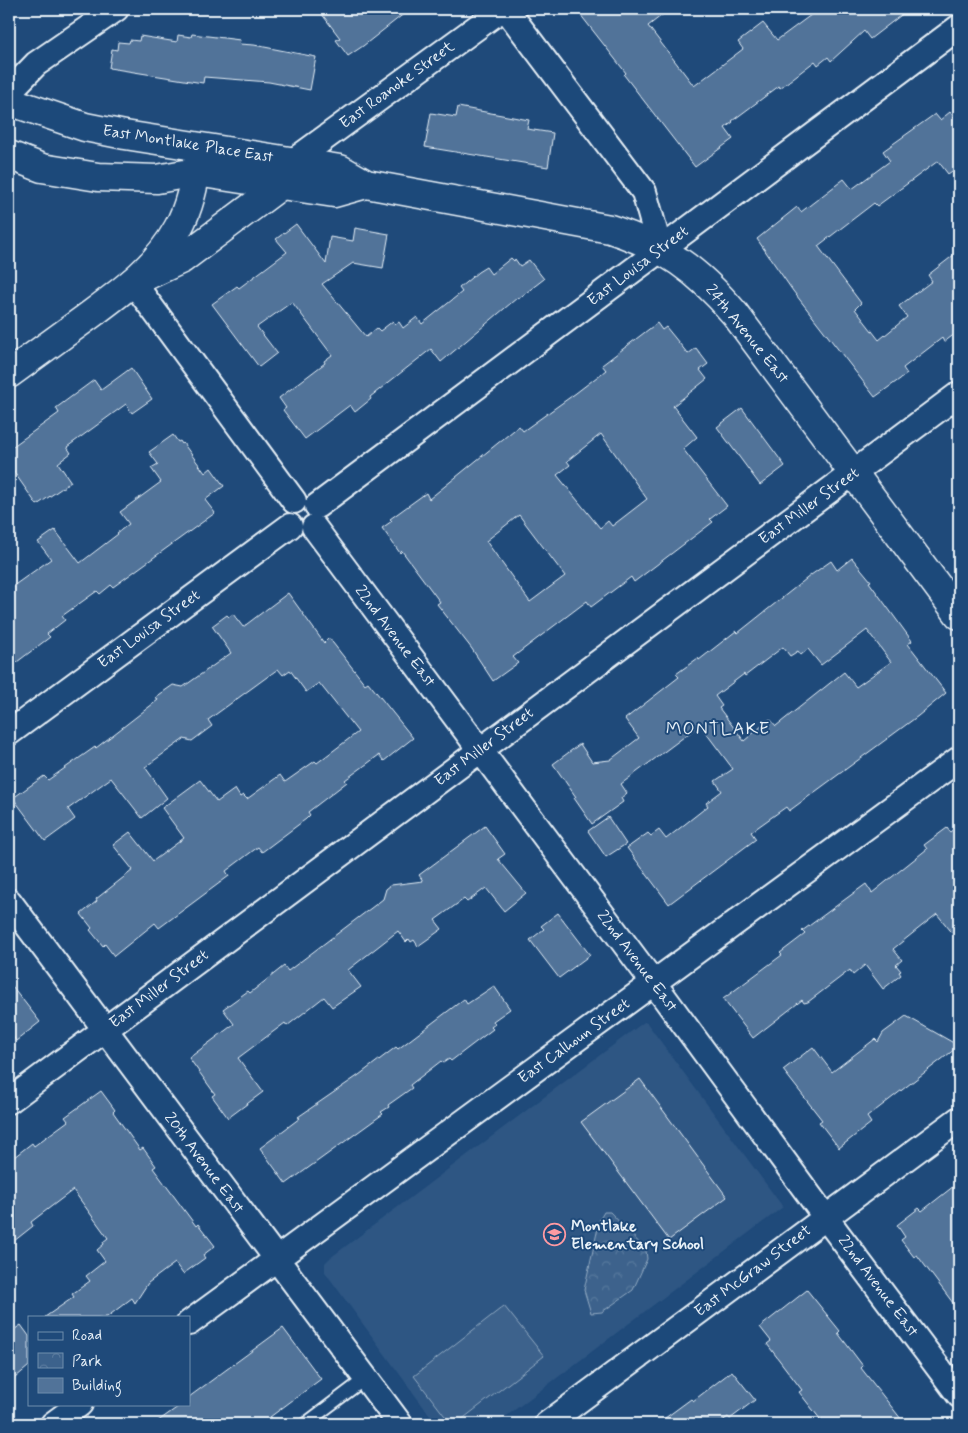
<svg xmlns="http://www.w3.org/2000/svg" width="968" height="1433" viewBox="0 0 968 1433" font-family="Mynerve,sans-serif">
<defs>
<pattern id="park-crowns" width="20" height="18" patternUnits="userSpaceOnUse" patternTransform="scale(1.25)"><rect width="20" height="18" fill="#3c628c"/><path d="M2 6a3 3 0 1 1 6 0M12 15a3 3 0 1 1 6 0" fill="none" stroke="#58799d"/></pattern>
</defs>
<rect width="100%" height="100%" fill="#1f4a7a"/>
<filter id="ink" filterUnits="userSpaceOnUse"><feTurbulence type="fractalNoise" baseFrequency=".02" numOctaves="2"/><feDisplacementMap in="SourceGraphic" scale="10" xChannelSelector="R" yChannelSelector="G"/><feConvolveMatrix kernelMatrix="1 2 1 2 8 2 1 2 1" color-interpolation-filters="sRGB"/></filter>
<g filter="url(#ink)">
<path fill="#2e5683" d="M644,1022L647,1023L783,1207L496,1424H436L325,1272V1263L330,1258Z"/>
<path fill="url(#park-crowns)" stroke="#92aac2" d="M604,1212H610L646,1250L647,1259L633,1290L602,1312L591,1313L584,1290L600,1219Z"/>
<path fill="#3c628c" stroke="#92aac2" d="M504,1306L544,1356L456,1424H451L414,1376Z"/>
<path fill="#517399" stroke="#e8f1f8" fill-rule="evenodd" d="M318,9H365L371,16L381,9H410L363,46L348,56L336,40L340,38Z
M576,9H670L648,26L694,86L743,49L738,42L763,23L777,40L819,9H909L870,39L864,31L831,61L828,57L818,65L815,61L780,88L779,86L732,121L733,122L725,128L733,139L695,167L624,75L626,73Z
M192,34L240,40L239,44L254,45L316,57L310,90L269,82L204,77L203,83L109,68L112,49L117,50L118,42L129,43L130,40L139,41L140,36L177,42L178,35L191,37Z
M458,107L529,120L527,129L553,133L548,167L425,147L431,113L456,117Z
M950,112L959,124V166L948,174L938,161L877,206L874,203L818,246L861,303L855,309L879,340L907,317L899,306L932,281L928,275L959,251V331L944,342L942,338L903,368L907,374L875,397L793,291L757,239L797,207L801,212L844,179L852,189L890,161L883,151L935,114L940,120Z
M296,224L326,264L330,237L353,241L355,228L389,234L383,268L353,263L322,284L366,337L377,328L380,331L393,321L396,324L399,322L403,328L417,317L422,324L462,292L459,288L478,272L486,267L491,274L511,258L514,261L515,259L520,266L529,260L544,279L518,299L517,298L441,362L431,349L370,397L371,399L355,412L350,405L305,439L283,410L286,408L279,398L325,363L324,361L332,355L292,302L257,327L277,353L259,367L212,304L237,286L239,288L287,252L276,239Z
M657,323L662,330L666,327L688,354L696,348L708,364L700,370L707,379L673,406L697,437L683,449L727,506L710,519L713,522L634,582L631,577L591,607L587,601L513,657L518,663L493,681L472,649L437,604L440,602L402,551L400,553L382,528L392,521L390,519L426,493L429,499L519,426L523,431L576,393L606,370L602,365ZM601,434L647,499L612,526L608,521L600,528L557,475L570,465L567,461ZM519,515L565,576L530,602L486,541Z
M131,368L152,399L132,413L126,404L67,447L71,453L58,463L71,482L37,505L9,465V449L59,413L56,408L94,380L101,390Z
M742,408L785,466L760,485L717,427Z
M173,435L178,442L180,441L182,444L183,443L205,473L211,468L224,486L205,500L215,513L113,587L111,585L100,594L97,591L62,616L65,620L47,634L50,637L9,668V589L51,559L38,542L55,530L80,563L118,534L117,533L129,524L120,512L161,482L151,468L158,464L149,452Z
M852,558L871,581L869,582L912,641L908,644L946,693L918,716L789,811L786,807L751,832L756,839L669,904L627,848L648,833L651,836L659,830L666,839L708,806L706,803L722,791L715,781L733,769L700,725L621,784L627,793L621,798L623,802L592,824L574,798L576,797L553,764L580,744L592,762L610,760L639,738L625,719L679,677L676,674L698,658L699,660L736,631L738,633L811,575L831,561L837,570ZM867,630L891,662L856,687L844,672L776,726L770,719L744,741L719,708L722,706L715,696L744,674L745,676L783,647L790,656L798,651L801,655L808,649L821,665Z
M288,593L324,643L329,638L365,684L368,682L413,738L384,761L379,755L345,780L347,782L308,812L310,815L306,819L262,852L258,847L226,871L229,876L159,928L155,923L114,956L105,944L103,946L90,930L92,928L81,914L97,901L96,899L133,870L113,845L130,832L153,861L184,838L162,808L200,780L217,802L235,789L240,797L243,795L247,799L280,775L285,782L315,761L317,763L358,732L319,683L306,692L290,670L283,675L278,669L208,720L212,726L192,741L184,739L145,767L167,798L142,818L111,778L68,809L75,819L45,841L13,798L44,776L48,780L95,747L96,748L158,700L156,697L173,685L183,687L231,653L212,626L227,615L229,617L233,614L243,627Z
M608,817L626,844L606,857L588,831Z
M959,825V941L937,914L893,949L902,960L896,965L901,971L899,972L901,975L883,989L865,965L853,975L850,970L808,1002L804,1003L802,1000L753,1038L723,999L782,955L780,953L805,934L802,931L866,884L872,893L927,849L924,845L947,828L950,832Z
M485,826L505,854L498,859L526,893L504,911L486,888L467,902L464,899L435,920L442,929L418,946L414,940L411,942L409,939L406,942L398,931L348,970L361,987L332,1007L324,997L287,1026L285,1023L238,1058L263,1092L228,1118L212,1096L215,1094L189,1058L234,1024L223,1009L248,991L250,993L284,966L288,971L383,899L386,889L391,885L423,881L419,875Z
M558,913L590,955L559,978L530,940L544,929L541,926Z
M9,982L40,1022L16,1041L9,1030Z
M494,986L510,1009L493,1021L495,1024L491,1027L493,1029L451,1061L449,1059L443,1063L441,1061L410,1085L412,1088L388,1105L389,1107L381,1112L383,1114L286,1184L260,1148L300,1118L298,1117L359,1075L396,1047L398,1049L464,999L467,1004Z
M906,1016L959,1046L867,1117L871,1123L839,1148L819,1122L822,1120L783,1070L813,1047L832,1072L875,1039L878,1042L883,1033Z
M640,1079L727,1197L669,1240L581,1122Z
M101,1091L115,1110L113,1112L140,1150L143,1148L156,1166L153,1168L196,1226L198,1224L215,1246L203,1255L205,1258L183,1274L175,1263L148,1283L135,1303L132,1298L107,1317H45L74,1297L72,1294L90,1281L86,1276L105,1261L97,1250L104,1244L103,1242L108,1238L73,1190L31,1222L33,1226L9,1245V1161L32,1143L34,1146L68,1121L65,1117Z
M959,1182V1311L917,1255L914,1257L901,1240L905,1237L897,1225L919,1208L922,1211Z
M807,1290L840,1331L838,1333L863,1366L861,1368L905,1424H824L799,1392L802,1390L767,1344L771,1341L760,1327Z
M21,1325L29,1336V1366L9,1383V1333Z
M283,1328L321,1379L270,1417L275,1424H154L182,1404H189V1397Z
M732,1371L755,1400L730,1419L728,1417L718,1424H657L691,1399L693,1401Z"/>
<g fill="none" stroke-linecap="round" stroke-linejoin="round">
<defs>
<path id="lane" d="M305,1424L366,1378"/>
<path id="street" d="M506,9L644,192L660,249
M9,92L36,64L116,9
M292,162L502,9
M133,282L294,501
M317,506L959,27
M314,527L653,982L826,1218L959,1395
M9,733L290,526
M9,901L400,1424
M9,1101L959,394
M189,1323L959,759
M53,1424L80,1404
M547,1424L959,1119"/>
<path id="secondary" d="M9,374C34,356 60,337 86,318C121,292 157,267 178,228C191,205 195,177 200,151"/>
<path id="primary" d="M9,101L85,127L125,135L340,169L366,184L610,229C665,247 697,269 735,314L959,615
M9,155L42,168L98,177L157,179L196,172L334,193L366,184
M133,282L182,259L281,185"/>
</defs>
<use href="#lane" stroke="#e8f1f8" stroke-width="15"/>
<use href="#street" stroke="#e8f1f8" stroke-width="28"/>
<use href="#secondary" stroke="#e8f1f8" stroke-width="31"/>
<use href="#primary" stroke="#e8f1f8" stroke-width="31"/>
<use href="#lane" stroke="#1f4a7a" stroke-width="11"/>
<use href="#street" stroke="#1f4a7a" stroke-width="24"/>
<use href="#secondary" stroke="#1f4a7a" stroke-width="28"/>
<use href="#primary" stroke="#1f4a7a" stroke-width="28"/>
</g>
</g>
<defs>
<symbol id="school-ring" viewBox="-11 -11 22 22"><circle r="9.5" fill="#1f4a7a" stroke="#ff9aa2" stroke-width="1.5"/><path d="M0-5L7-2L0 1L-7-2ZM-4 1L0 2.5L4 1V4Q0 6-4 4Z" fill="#ff9aa2"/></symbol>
</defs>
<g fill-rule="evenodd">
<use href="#school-ring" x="542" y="1222" width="25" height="25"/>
</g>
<g text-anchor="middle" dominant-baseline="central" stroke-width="4" stroke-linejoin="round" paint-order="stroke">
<g font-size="16" fill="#e8f1f8" stroke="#1f4a7a">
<text transform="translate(397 85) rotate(-36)">East Roanoke Street</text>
<text transform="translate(188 144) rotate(9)">East Montlake Place East</text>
<text transform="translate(638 266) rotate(-37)">East Louisa Street</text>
<text transform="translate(747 334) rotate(51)">24th Avenue East</text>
<text transform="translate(809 506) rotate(-36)">East Miller Street</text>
<text transform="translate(149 629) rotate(-36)">East Louisa Street</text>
<text transform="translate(395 636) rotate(53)">22nd Avenue East</text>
<text transform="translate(484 747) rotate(-37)">East Miller Street</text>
<text transform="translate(637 961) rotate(53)">22nd Avenue East</text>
<text transform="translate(159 989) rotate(-37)">East Miller Street</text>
<text transform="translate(574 1041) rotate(-36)">East Calhoun Street</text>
<text transform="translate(204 1163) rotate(53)">20th Avenue East</text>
<text transform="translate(753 1271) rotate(-37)">East McGraw Street</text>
<text transform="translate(878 1286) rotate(53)">22nd Avenue East</text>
</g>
<g font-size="16" font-weight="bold" fill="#e8f1f8" stroke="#1f4a7a" text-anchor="start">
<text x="571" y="1226">Montlake<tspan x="571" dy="18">Elementary School</tspan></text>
</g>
<g font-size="18" letter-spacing="1" fill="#e8f1f8" stroke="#1f4a7a">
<text x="718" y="729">MONTLAKE</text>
</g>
</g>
<rect width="968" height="1433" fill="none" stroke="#1f4a7a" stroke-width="30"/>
<rect x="15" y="15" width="938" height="1403" fill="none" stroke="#e8f1f8" stroke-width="2" filter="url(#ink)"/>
<rect x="28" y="1316" width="162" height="90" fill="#1f4a7a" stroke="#6f8dac"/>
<rect x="38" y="1332" width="25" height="8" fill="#1f4a7a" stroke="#6f8dac"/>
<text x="72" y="1340" font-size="15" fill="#e8f1f8">Road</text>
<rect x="38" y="1353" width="25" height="15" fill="url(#park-crowns)" stroke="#6f8dac"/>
<text x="72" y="1366" font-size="15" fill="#e8f1f8">Park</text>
<rect x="38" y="1378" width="25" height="15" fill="#517399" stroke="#6f8dac"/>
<text x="72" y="1390" font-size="15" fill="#e8f1f8">Building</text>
</svg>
